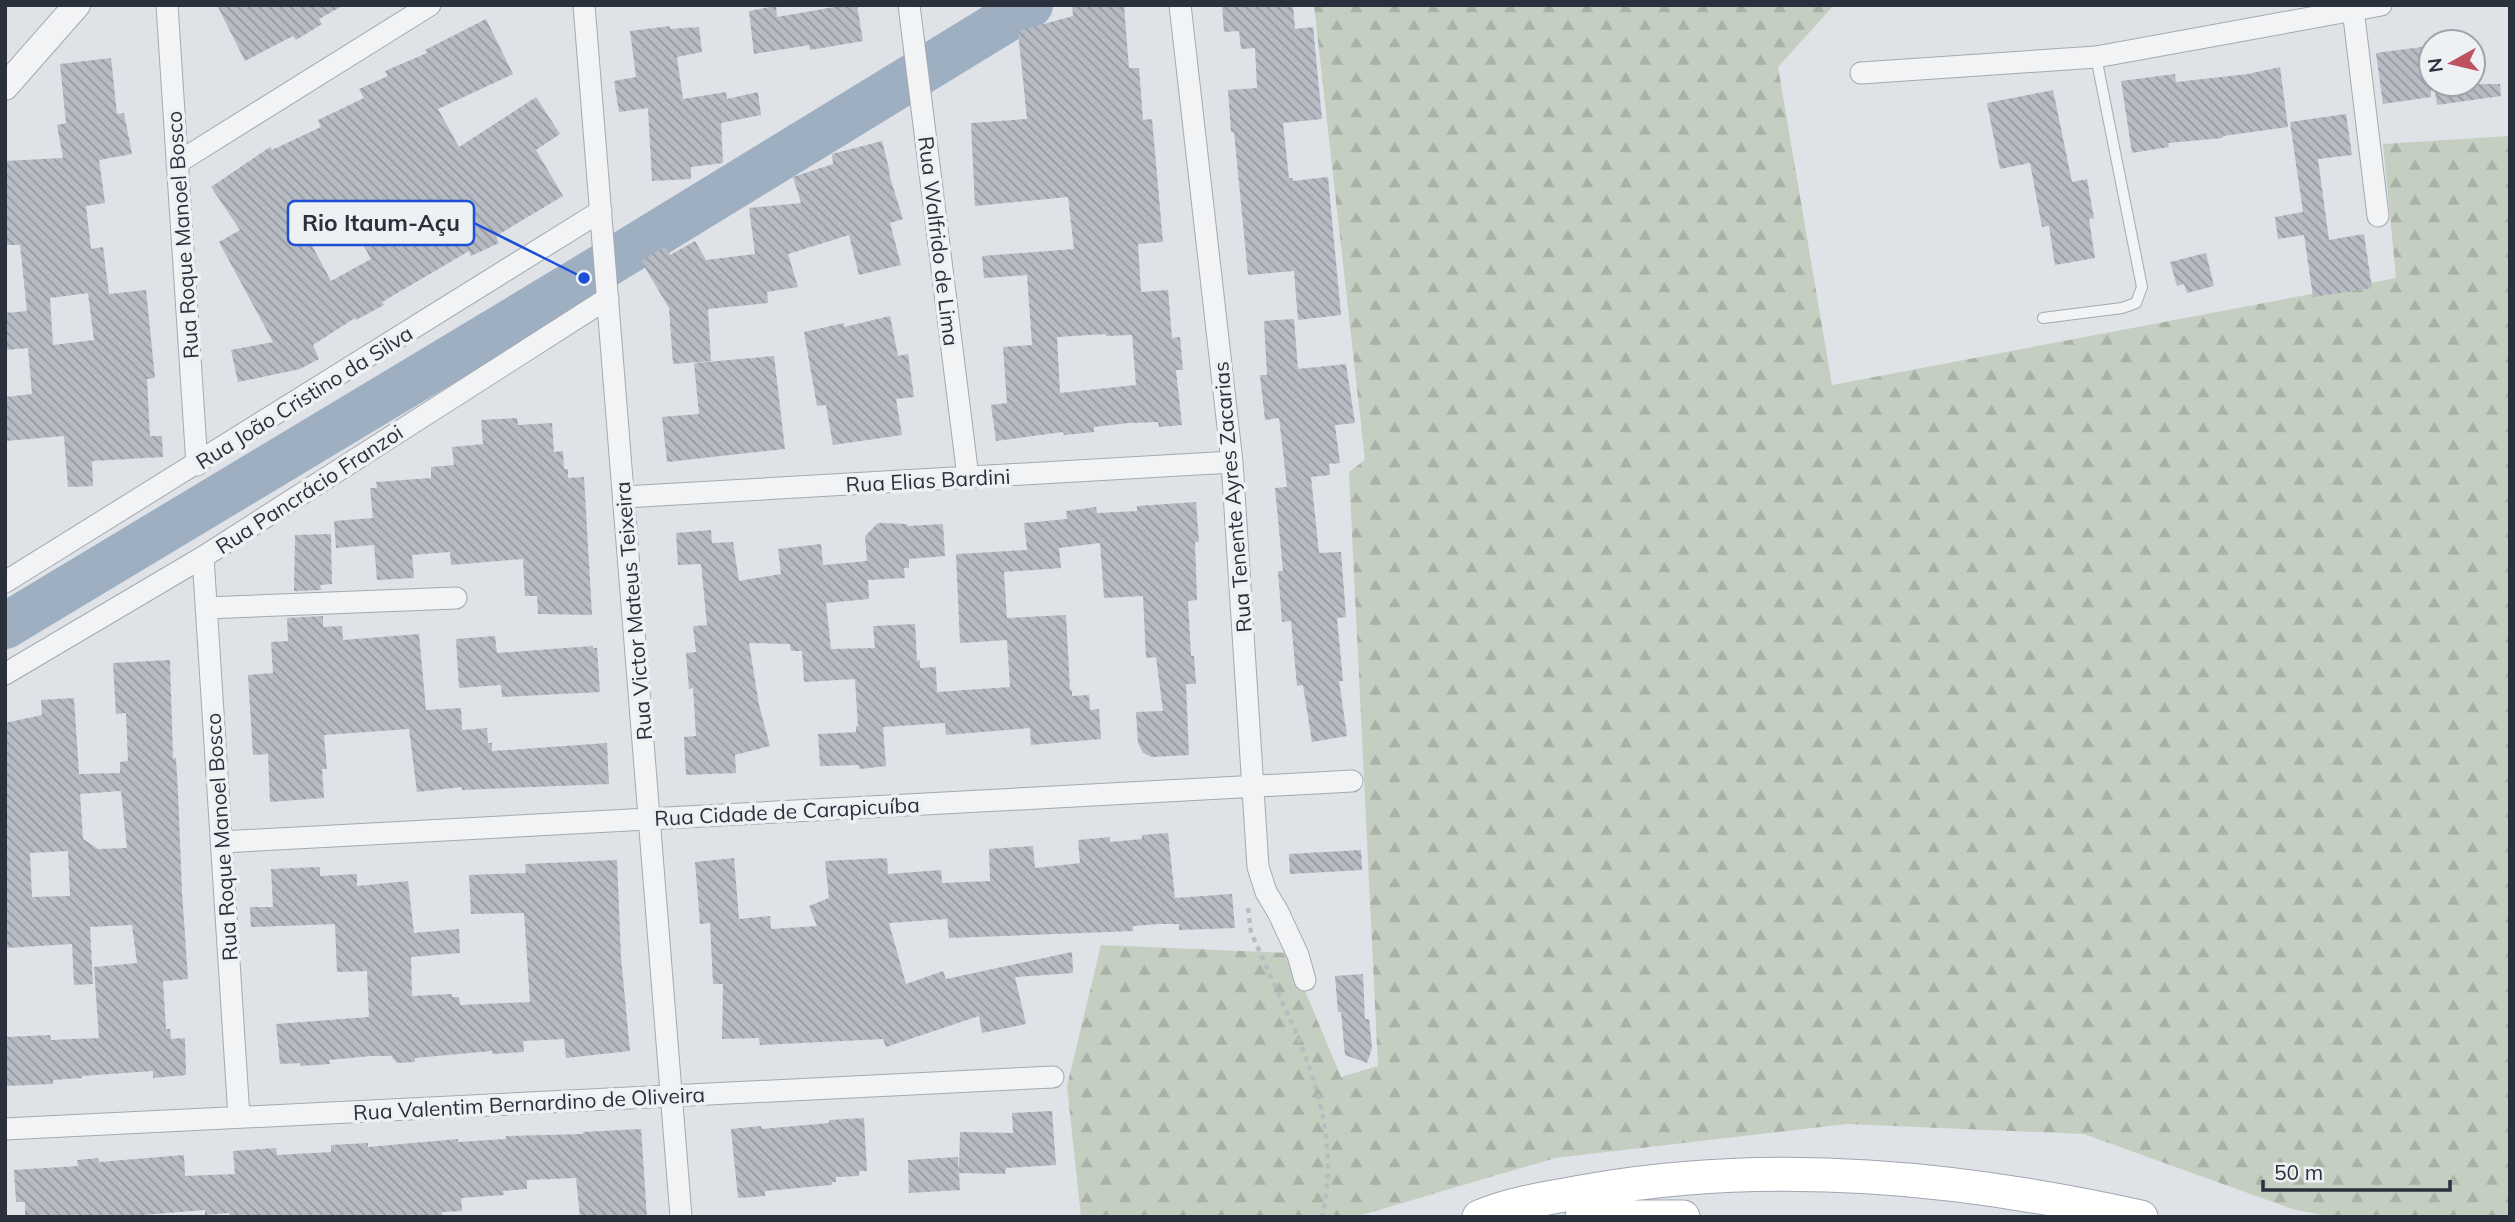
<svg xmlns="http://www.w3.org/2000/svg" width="2515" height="1222" viewBox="0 0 2515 1222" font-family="Mulish,sans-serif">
<defs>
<pattern id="forest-firs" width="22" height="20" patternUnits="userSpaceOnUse" patternTransform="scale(1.75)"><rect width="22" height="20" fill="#c5cfc1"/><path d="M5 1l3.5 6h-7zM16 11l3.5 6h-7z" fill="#a9b2a7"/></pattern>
<pattern id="building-back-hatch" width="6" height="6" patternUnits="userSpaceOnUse" patternTransform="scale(1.75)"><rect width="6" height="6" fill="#b7bbc3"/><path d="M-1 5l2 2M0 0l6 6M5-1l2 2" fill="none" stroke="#9598a0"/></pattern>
</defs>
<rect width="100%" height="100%" fill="#dfe2e6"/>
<path fill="url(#forest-firs)" d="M1314,5H1834L1778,67L1832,385L2396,278L2383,144L2510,136V1217H2333L2292,1209L2084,1134L1847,1124L1555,1158L1355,1217H1081L1067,1086L1101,945L1289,953L1341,1077L1378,1066L1349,472L1365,460Z"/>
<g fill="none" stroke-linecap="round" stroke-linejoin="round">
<path stroke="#9eafc2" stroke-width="46" d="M5,626L584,278L1030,5"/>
</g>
<path fill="url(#building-back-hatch)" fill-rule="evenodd" d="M217,5H344L319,19L322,24L296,40L293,36L245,61Z
M846,5H857L863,41L810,50L809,45L754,54L749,11L776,6L777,17Z
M1072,5H1124L1129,68H1139L1143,120L1152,119L1163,242L1138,244L1141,292L1168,290L1172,338L1180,337L1183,370H1176L1182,425L1159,427L1158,422L1129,423L1094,427V432L1064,435L1063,432L996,441L991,405L1007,403L1003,347L1032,345L1027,275L984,278L982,256L1074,249L1068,197L975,206L971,123L1027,119L1018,31L1073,16ZM1106,334V336L1132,335L1136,385L1060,393L1057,337Z
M1222,5H1293L1295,29L1313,27L1322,119L1283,123L1289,178H1292L1293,181L1328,177L1341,315L1298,320L1294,271L1248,275L1234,132H1231L1228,90L1257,88L1255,48L1241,49L1239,31L1224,32Z
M486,19L513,74L438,109L459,147L536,97L560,134L536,150L563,196L496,236L499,243L471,256L469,251L382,302L384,305L356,320L355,318L313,345L319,359L300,369L238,382L231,350L273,342L219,242L240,230L211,187L270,147L272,150L321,127L318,120L364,98L359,89L388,76L385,71L427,53L425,50ZM347,215L371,259L331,281L309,240Z
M670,26V29L699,27L702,52L677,57L683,99L726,92L727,99L758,92L761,115L721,123L723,163L691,167V179L652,181L648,108L619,112L614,81L636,77L630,31Z
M2429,46L2431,47V97L2383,104L2376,53Z
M111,58L117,114L124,113L132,154L99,160L105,203L86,206L91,249L103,247L109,294L146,290L155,378L147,379L150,436H162L163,457L92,461L93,486L68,487L64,436L5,441V397L32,394L28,348L5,350V313L27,311L20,245H5V161L63,158L57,125L66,123L60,64ZM88,293L94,340L53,345L50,298Z
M2280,67L2288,127L2223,136V138L2168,143L2169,147L2132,153L2121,81L2175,74L2176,82L2248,74Z
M2434,84H2500L2501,96L2437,105Z
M2053,90L2072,182L2087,179L2094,218L2089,219L2095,258L2055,265L2049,226L2042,227L2030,163L2000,169L1987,103Z
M2346,114L2352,155L2318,159L2329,240L2364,234L2372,288L2313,297L2304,235L2278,239L2275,217L2303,212L2290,122Z
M882,141L890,173L889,174L903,219L890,223L901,265L859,275L849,235L788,254L798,287L767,292L768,303L708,309L711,361L673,364L669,308L641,261L665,247L670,255L695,241L706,260L755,254L749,208L801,203L793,177L833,164L832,154Z
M2206,253L2214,286L2187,293L2184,284L2177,286L2170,262Z
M890,316L898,356L908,354L914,397L896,399L902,435L833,445L826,405L817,406L804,332L844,323V327Z
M1294,319L1298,369L1346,364L1355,423L1335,425L1340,463L1329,464L1330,475L1311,477L1319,553L1341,552L1346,617L1337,618L1343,681H1339L1347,736L1312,742L1303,685L1297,686L1291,621L1282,622L1278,571H1283L1275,488L1287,487L1279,418L1265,420L1260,375H1267L1264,321Z
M774,356L785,449L667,462L662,417L699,414L694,363Z
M517,418L518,425L552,423L554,452L563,451L564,469H568V478L584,477L592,615L538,614L537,596H525L523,559L451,565L450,552L412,555L414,578L377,580L374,545L336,548L334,521L373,518L370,488H377L376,482L431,478V467L454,465L452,447L483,444L481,420Z
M1196,502L1199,542H1195L1197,600L1188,601L1191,656H1194L1196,684H1186L1189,755L1152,757L1143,753L1138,743L1136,712L1163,711L1156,657L1146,658L1143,596L1104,598L1100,543L1059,548L1061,568L1004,572L1007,618L1066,615L1070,690H1072V696L1089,695L1090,710L1099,709L1101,739L1031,745L1030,728L946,735L945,723L883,727L886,766L860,769L859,765L820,766L818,734L856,732V726H858L855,679L804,682L802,651H791L790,644L749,643L759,705L770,746L735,755L736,773L686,775L684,737L696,736L693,688L689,689L686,653L696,652L693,626L707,625L701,564L678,565L676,533L711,530L712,543L733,542L739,581L781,574L778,549L821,544L823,565L867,561L865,536L878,523L907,524V526L943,524L945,556L909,559V568H904L905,578L868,580L869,599L826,603L831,649L875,648L873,626L915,624L917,661L920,660V668L936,667L937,692L1010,687L1007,640L960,643L956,554L1027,550L1024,523L1067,519L1066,511L1096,507L1097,513L1137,511V506Z
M331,534L332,584L320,585L321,590L294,591L295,535Z
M323,616V627L342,626L343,640L419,634L426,710L461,708L462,730L487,728L488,743H492V751L607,743L609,784L462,790V787L417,792L409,729L324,735L327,769H322L324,798L270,802L268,754L253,755L248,675L273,673L271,642L288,641L287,618Z
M495,636L497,653L593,646V648H597L600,692L502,697L501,685L459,688L456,639Z
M170,660L173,759L176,758L178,792L182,892L188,979L163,981L166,1029H170L171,1039L185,1038L186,1075L153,1078V1071L82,1076V1078L53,1080V1084L5,1086V1037L50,1035L51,1040L99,1038L94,967L137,963L132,925L90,927L93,984L74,985L72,944L5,948V723L42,715L41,700L74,698L79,774L120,773V762L128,761L126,713L116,714L113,663ZM121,791L127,848L98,849L83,839L80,794ZM68,851L70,896L32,897L30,853Z
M1168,833L1175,898L1232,894L1235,928L1179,930V924H1159L1133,926V931L949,938L947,919L889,923L906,984L943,971L946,979L1072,952L1073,973L1015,977L1026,1024L982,1033L979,1016L886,1047L883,1039L760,1045L759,1038L722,1039L723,984H713L710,923L700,924L695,862L734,858L739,919L770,916L771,929L817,926L809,906L829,898L825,861L887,858L888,874L941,870L942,883L990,881L989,849L1033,846L1035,868L1080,863L1078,840L1110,837V842L1142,839V835Z
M1361,850L1362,870L1290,874L1289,854Z
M617,860L621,958L630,1051L566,1058L564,1039L523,1041L524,1052L492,1054V1051L415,1058V1062L397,1063L391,1056H371L329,1060L330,1064L300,1066V1063L280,1064L276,1024L369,1017L367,971L337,972L335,924L251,927L250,907H273L271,869L320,867V876L357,874V886L408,881L414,933L459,929L460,953L411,957L412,996L452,994V997H459L460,1005L530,1002L524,913L471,914L469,875L526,873L525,864Z
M1363,974L1365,1019H1369L1372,1048L1367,1063L1345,1055L1341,1012H1338L1335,976Z
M1052,1111L1056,1165L1006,1168L1005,1174L959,1173L960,1132L1013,1133L1012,1113Z
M864,1118L867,1171H859V1176L836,1177V1182H832V1185L765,1191V1196L738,1198L731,1129L761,1126L762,1129L829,1123V1120Z
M641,1129L647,1217H580L576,1178L527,1180V1189L503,1191L504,1195L461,1198L462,1211L442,1212V1217H230L229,1213L205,1215V1210L118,1217H25V1202H16L14,1170L78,1166L77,1160L98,1158L99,1162L184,1155L185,1176L235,1174L233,1151L276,1148L277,1155L331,1152V1145L368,1143V1147L458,1139V1142L506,1139V1136L583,1134V1132Z
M958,1157L960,1190L909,1193L908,1160Z"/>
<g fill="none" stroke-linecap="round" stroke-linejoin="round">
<defs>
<path id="service" d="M2043,318L2122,308L2136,303L2142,287L2096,57"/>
<path id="minor" d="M167,5L197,465
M584,5L681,1217
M909,5L968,477
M1180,5L1232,462L1258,867L1266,892L1278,912L1298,955L1305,980
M2353,9L2378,216
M1861,73L2096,57L2381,5
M177,163L430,5
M624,497L1232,462
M203,557L239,1117
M5,582L601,211
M206,608L456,598
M5,674L203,557L608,298
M221,842L1352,781
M5,1129L1053,1077"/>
<path id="tertiary" d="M5,87L77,5"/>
<path id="primary" d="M1479,1217C1514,1202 1555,1197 1593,1190C1776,1159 1960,1177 2141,1217
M1582,1217H1683"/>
</defs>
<use href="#service" stroke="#a5a9b0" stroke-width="12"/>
<use href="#minor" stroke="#a5a9b0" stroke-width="23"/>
<use href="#tertiary" stroke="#a5a9b0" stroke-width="28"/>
<use href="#primary" stroke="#a0a6b1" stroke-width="35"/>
<path stroke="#b9bcc1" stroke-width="4.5" stroke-dasharray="5 5" stroke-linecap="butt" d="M1248,908L1251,932C1290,1024 1346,1113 1322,1217"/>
<use href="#service" stroke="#f1f3f5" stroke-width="10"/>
<use href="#minor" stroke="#f1f3f5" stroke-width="21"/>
<use href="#tertiary" stroke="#f1f3f5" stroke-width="26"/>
<use href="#primary" stroke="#fff" stroke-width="33"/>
</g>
<g text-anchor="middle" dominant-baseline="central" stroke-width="7" stroke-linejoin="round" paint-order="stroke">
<g font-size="21" fill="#2a303c" stroke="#eef1f4">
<text transform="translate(182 235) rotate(-94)">Rua Roque Manoel Bosco</text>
<text transform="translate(939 241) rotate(83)">Rua Walfrido de Lima</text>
<text transform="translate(304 397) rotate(-32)">Rua João Cristino da Silva</text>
<text transform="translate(928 480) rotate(-3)">Rua Elias Bardini</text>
<text transform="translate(309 489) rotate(-33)">Rua Pancrácio Franzoi</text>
<text transform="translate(1232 497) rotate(-95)">Rua Tenente Ayres Zacarias</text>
<text transform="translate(633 611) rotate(-95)">Rua Victor Mateus Teixeira</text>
<text transform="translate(787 811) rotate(-3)">Rua Cidade de Carapicuíba</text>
<text transform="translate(221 837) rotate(-94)">Rua Roque Manoel Bosco</text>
<text transform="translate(529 1103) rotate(-3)">Rua Valentim Bernardino de Oliveira</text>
</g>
</g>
<path fill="none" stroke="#1d4ed8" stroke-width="2.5" d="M584 278L474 223"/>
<circle fill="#1d4ed8" stroke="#eef1f4" stroke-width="2.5" cx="584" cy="278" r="7"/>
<rect fill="#eef1f4" stroke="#1d4ed8" stroke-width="2.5" x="288" y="201" width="186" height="44" rx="7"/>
<g font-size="23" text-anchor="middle" font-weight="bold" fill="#2a303c">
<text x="381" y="231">Rio Itaum-Açu</text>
</g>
<rect width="2515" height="1222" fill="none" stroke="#2a303c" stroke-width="14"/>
<g transform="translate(2452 63) rotate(262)"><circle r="33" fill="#eef1f4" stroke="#a0a4aa" stroke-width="2"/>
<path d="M0-5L12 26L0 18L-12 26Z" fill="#bd5261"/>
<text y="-10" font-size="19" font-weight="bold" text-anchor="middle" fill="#2a303c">N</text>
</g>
<path d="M2263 1180v10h187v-10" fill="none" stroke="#2a303c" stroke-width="3.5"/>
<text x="2274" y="1180" font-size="21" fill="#2a303c" stroke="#eef1f4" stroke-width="5" paint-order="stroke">50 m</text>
</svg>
